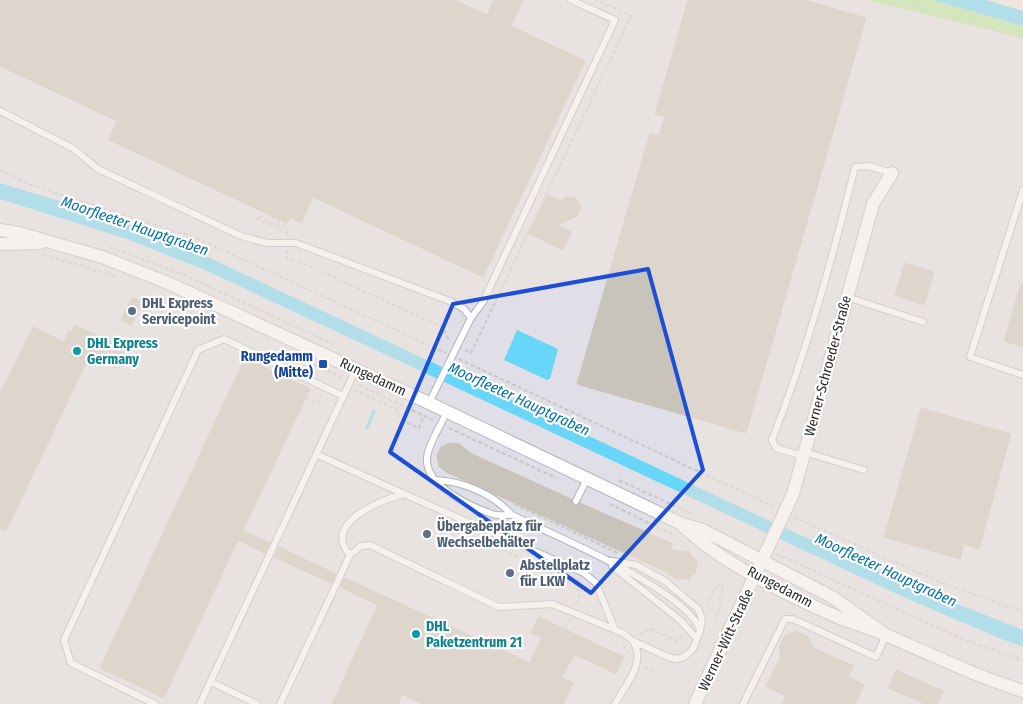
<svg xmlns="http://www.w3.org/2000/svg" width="1023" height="704" viewBox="0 0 1023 704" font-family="'Fira Sans Condensed',sans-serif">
<rect width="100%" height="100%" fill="#eee6dd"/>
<path fill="#e0dee6" d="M0,0H866L1023,38V704H0Z"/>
<path fill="#b4e995" d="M866,0H933L1023,26V38Z"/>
<path fill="#68d6f8" d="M933,0H986L1023,11V26Z
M0,183L112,217L161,235L789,530L915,587L1023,630V646L1004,640L910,600L205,270L127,239L0,199Z
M517,330L558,349L550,379L547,380L504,360Z"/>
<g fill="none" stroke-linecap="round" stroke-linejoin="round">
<path stroke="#68d6f8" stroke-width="3" d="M367,428L374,411"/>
</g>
<path fill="#c9c4bb" stroke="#cac2b6" d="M0,0H455L487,15L494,0H523L511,26L585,61L483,277L313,197L301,223L290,217L287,223L109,140L117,121L0,66Z
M688,0H805L866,18L746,433L577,384L650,133L659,135L665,116L655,114Z
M547,195L560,201L566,197H574L581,206L577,216L558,225L572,232L563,250L529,233Z
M905,263L934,272L924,305L895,295Z
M1021,284L1023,285V347L1004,341Z
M132,297L143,302L131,325L121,320Z
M75,325L125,348L116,368L90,355L6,531L0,528V394L33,327L64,342L69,330L72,332Z
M245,358L310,389L243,530L270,543L265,553L238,540L164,698L100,668Z
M921,408L1011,434L979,549L964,544L960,559L884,537Z
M450,443L459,444L472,454L571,499L574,506L580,503L673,544L670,550L689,552L697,562L696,572L689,579H675L669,573L446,472L439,466L437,456L441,447Z
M279,547L336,574L331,583L274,557Z
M345,578L530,663L542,638L531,633L539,617L624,657L616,674L574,654L562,678L573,683L563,704H423L402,694L398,704H332L378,605L340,587Z
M796,631L808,637L813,648L854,666L848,676L864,685L855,704H782L786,696L766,686L781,657L779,647L785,635Z
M896,670L943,691L937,704H925L888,688Z"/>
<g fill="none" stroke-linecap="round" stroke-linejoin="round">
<defs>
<path id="service" d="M0,111L74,149L98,169L241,236L267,243H296L452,302L464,309L471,318
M1023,190L970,357L1023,375
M847,297L923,322
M429,403L471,318L483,302L615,20L571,0
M447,411C441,426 429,442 427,457C424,486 470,506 492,514C498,516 505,515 512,515
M804,452L864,470
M316,454L404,494
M803,456L776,448L772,440C807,351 832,260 855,167L868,166L892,173
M435,480C463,481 493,494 512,515C551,534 687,590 700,630
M576,501L587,479
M350,555C321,523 382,500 404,494L584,573L596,583L615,630
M612,566L680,620L697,639
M211,682L257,704
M155,704L71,663L64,640L198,350L224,339L343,396
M200,704L356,369
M280,704L350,555L361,546L370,545L499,607L552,604L623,633L633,641L668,657L676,659L684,657L693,649L700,631L702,618L698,609L665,581L636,565L606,560
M615,704C625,685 647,662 633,641
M743,704L785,619H793L876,657L886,635"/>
<path id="minor" d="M0,230L19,233L102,257L168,283L429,403L682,524L703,530L832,597L886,635
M0,244L40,243
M683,526C723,564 789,596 840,618C855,624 871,628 886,635C932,655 976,676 1023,691
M695,704L793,494L873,204L892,173"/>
</defs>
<use href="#service" stroke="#b1b4c0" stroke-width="8"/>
<use href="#minor" stroke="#b1b4c0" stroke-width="14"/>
<path stroke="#c8c8c8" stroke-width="2" stroke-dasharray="4 2.5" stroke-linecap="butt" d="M890,0L1023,38
M0,170L31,185L194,237L446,353
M272,216C277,224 289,221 288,236
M284,223L282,227L258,216L257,219L288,233
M110,247L180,273L337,346
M287,250V259L303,263L442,327L450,342
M43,254L117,277
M465,350L471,353L631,16L597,0
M459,359L774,507
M309,362L343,378
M359,385L433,420
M354,390L397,410L400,420L419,428L424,416
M306,397L318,403L321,395
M449,428L556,478
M619,480L692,514
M514,504L618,553
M610,504L675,536
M794,517L935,580L1023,612
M497,547L577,586L579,596L576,603
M777,554L967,641L1023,660
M706,606L717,584L723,585L720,607L715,618L721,621
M565,629L569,620
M640,635L649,628L677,641L683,634
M623,645L628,653
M644,667L653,672"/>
<use href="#service" stroke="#fff" stroke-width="6"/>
<use href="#minor" stroke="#fff" stroke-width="12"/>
</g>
<path d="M0 0H1023V704H0ZM648,269L703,470L591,593L390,452L453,304Z" fill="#eee6dd" fill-opacity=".55" fill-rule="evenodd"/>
<path fill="none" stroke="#1d4ed8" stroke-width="4" stroke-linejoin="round" d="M648,269L703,470L591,593L390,452L453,304Z"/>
<g fill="#5c6f8a" stroke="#fff" stroke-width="2">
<circle cx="132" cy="311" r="5"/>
<circle cx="427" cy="534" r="5"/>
<circle cx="510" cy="573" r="5"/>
</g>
<g fill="#0f9aa8" stroke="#fff" stroke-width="2">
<circle cx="77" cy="351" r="5"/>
<circle cx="416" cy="634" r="5"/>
</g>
<rect fill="#1a4fb4" stroke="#fff" stroke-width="2" x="318" y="359" width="10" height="10" rx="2.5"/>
<g text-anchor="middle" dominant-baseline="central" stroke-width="4.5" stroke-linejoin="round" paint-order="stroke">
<g font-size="14" font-weight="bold" fill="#4e5e75" stroke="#fff" text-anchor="start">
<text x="142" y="303">DHL Express<tspan x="142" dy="16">Servicepoint</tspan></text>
<text x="437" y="526">Übergabeplatz für<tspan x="437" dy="16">Wechselbehälter</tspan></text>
<text x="520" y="565">Abstellplatz<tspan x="520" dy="16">für LKW</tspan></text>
</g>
<g font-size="14" font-weight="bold" fill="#0d838f" stroke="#fff" text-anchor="start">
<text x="87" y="343">DHL Express<tspan x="87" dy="16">Germany</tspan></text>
<text x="426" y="626">DHL<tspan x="426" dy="16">Paketzentrum 21</tspan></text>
</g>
<g font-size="14" font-weight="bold" fill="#164399" stroke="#fff" text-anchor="end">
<text x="313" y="356">Rungedamm<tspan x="313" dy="16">(Mitte)</tspan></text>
</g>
<g font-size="14" fill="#2b2b2b" stroke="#fff">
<text transform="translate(828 366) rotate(-75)">Werner-Schroeder-Straße</text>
<text transform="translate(373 377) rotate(25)">Rungedamm</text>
<text transform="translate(780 587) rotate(28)">Rungedamm</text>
<text transform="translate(726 640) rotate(-65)">Werner-Witt-Straße</text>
</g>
<g font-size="15" font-style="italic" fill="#0374a7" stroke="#fff">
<text transform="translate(135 226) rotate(19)">Moorfleeter Hauptgraben</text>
<text transform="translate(519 399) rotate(25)">Moorfleeter Hauptgraben</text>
<text transform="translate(886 570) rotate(25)">Moorfleeter Hauptgraben</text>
</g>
</g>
</svg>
